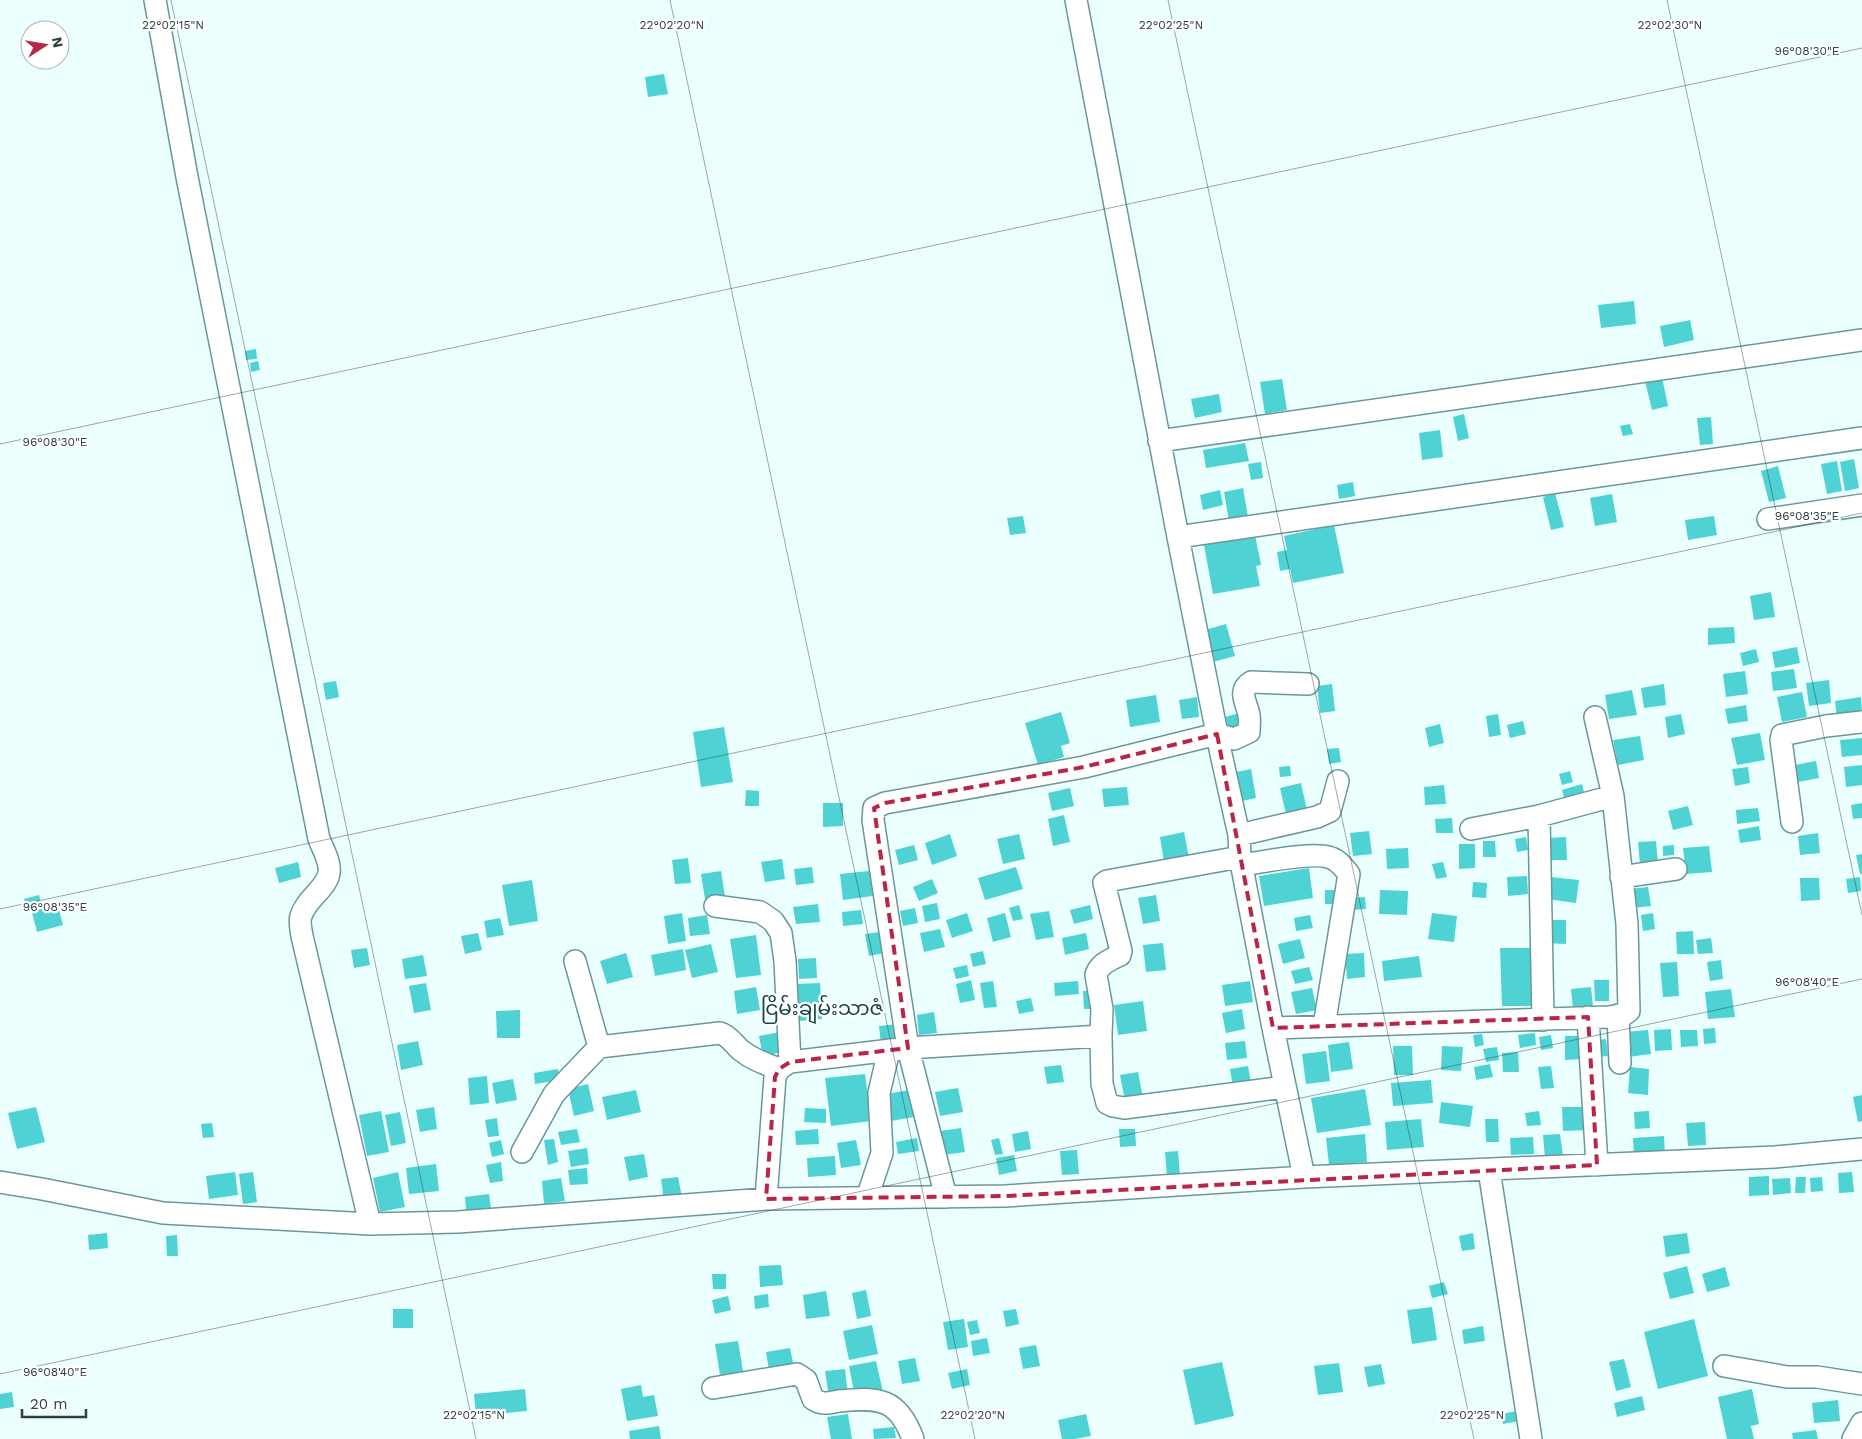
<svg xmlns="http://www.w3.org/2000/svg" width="1862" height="1439" viewBox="0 0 1862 1439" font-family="'Work Sans','Noto Sans Myanmar',sans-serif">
<rect width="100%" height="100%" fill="#ecffff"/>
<path fill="#4ed2d3" d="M664,74L668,94L648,97L645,77Z
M1634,301L1636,324L1601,328L1598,305Z
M1690,320L1694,340L1664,347L1660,326Z
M256,349L257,359L246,360L245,351Z
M258,361L260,370L251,372L250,363Z
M1662,377L1668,406L1652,410L1645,381Z
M1282,379L1287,410L1265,414L1260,382Z
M1219,394L1222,412L1195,418L1191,399Z
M1464,414L1469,438L1458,441L1453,417Z
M1711,417L1713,444L1700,445L1697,418Z
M1630,424L1633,434L1623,436L1620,426Z
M1440,430L1443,457L1422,460L1419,433Z
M1245,443L1249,461L1206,468L1203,450Z
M1854,459L1859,488L1845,491L1840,462Z
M1837,461L1842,491L1827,494L1821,464Z
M1261,462L1263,478L1251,480L1248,464Z
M1778,466L1786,498L1769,502L1761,471Z
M1353,482L1355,496L1339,499L1337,485Z
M1243,488L1248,517L1229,521L1224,492Z
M1220,490L1223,505L1203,510L1200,495Z
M1555,493L1564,527L1551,530L1543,497Z
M1612,494L1617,522L1595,526L1590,498Z
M1023,516L1026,533L1010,535L1007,518Z
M1714,516L1717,535L1688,540L1685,520Z
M1334,525L1344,573L1293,583L1290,569L1280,571L1277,552L1287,550L1284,536Z
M1255,535L1261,565L1256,566L1260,586L1213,594L1204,545Z
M1771,592L1775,617L1754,620L1750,596Z
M1226,624L1235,656L1213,662L1205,630Z
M1734,627L1735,643L1708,645V628Z
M1797,647L1800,663L1775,668L1772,652Z
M1756,649L1759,662L1743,666L1740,653Z
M1794,669L1797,688L1773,691L1771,672Z
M1745,671L1748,694L1726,697L1723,674Z
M1829,680L1831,703L1809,706L1806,683Z
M336,681L339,697L326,700L323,683Z
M1332,684L1335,711L1320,713L1317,686Z
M1664,684L1666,705L1644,708L1641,688Z
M1632,690L1637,715L1609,719L1605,695Z
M1802,692L1807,717L1782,722L1777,697Z
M1156,695L1160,722L1130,727L1126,700Z
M1197,697L1199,717L1182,719L1179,700Z
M1861,697L1862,715L1837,719L1835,701Z
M1746,705L1748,721L1728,724L1725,709Z
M1061,712L1070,743L1061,746L1064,757L1038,765L1025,723Z
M1239,713L1242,725L1229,729L1225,717Z
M1498,714L1501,735L1489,737L1486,716Z
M1681,714L1685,734L1668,738L1665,717Z
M1523,721L1526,734L1510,738L1507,725Z
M1440,724L1444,743L1429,747L1425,728Z
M724,727L733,782L701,787L693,732Z
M1760,733L1765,760L1737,765L1731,738Z
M1640,736L1644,760L1618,765L1613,740Z
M1862,738V755L1842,757L1840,740Z
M1339,748L1341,762L1329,764L1327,749Z
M1816,761L1819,778L1798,782L1795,765Z
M1862,765V785L1846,787L1844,767Z
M1290,766L1291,776L1280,777L1279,767Z
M1748,767L1750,783L1735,786L1732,769Z
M1251,769L1256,798L1237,802L1232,773Z
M1570,771L1573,782L1562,785L1559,774Z
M1301,783L1307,810L1286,814L1280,788Z
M1582,784L1586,800L1566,805L1562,790Z
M1444,785L1446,804L1425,805L1424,787Z
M1127,787L1129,805L1104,807L1102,789Z
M1070,788L1074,806L1052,811L1048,793Z
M746,790L759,791V806H745Z
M823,803H843V826L823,827Z
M1862,803V818L1853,819L1851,805Z
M1688,806L1693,825L1673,830L1668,811Z
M1758,808L1760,821L1737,824L1736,810Z
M1064,815L1070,842L1053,846L1048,819Z
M1452,818L1453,833H1436L1435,819Z
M1759,826L1761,840L1740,843L1738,830Z
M1369,831L1372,854L1353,856L1350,833Z
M1184,832L1189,858L1164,862L1160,837Z
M1818,833L1820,853L1800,855L1798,836Z
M950,834L957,856L932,865L925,843Z
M1019,834L1025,859L1003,864L997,839Z
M1526,837L1528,850L1517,852L1515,839Z
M1566,837L1567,860H1549L1548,838Z
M1483,841H1495L1496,857H1483Z
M1656,841L1658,863L1640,865L1638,842Z
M1459,844H1475V868L1459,869Z
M914,845L918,860L899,865L895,850Z
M1674,845V855L1663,856V846Z
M1709,846L1712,872L1686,874L1683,848Z
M1408,848L1409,868L1387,869L1386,849Z
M1862,854V874H1860L1856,855Z
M688,858L691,883L675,884L672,860Z
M782,859L785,879L765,882L761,862Z
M298,862L301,877L279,883L275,868Z
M1443,862L1447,877L1436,879L1432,864Z
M812,867L814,883L796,885L794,869Z
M1016,867L1023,889L985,900L978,878Z
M1309,868L1313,898L1264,906L1259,876Z
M878,870L880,895L843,900L840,874Z
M721,871L725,896L705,899L701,874Z
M1527,876L1528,894L1508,896L1507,877Z
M1550,877L1579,880L1576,903L1547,899Z
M1860,877L1861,891L1848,893L1846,879Z
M1800,878H1819L1820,900L1801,901Z
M932,879L938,893L919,901L913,887Z
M532,880L538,921L509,926L502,885Z
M1473,882L1487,883L1486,898L1472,897Z
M1648,887L1651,906L1633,908L1630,889Z
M1325,890H1339V904H1325Z
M1380,890L1408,891L1407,915L1379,914Z
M39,895L41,904L26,907L24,899Z
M1156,895L1160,921L1143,924L1138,898Z
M1365,897L1366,909L1350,910V898Z
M937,903L940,919L925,922L922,906Z
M818,904L820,922L796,924L793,907Z
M45,905L47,913L59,910L63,925L37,932L31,909Z
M1019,905L1023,919L1013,921L1009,908Z
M1090,905L1093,919L1074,924L1070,910Z
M915,908L918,923L903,926L900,911Z
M861,910L863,924L843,926L842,912Z
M1049,911L1054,937L1036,940L1030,914Z
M682,913L686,941L668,944L664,916Z
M967,913L973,931L952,938L946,920Z
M1005,913L1011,937L993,942L987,918Z
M1432,913L1457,916L1454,942L1428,939Z
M1653,913L1655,929L1643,931L1641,915Z
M707,915L710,934L690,936L688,918Z
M1310,915L1313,928L1296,931L1294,918Z
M500,918L504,935L487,938L484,921Z
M1546,920H1566V944L1545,943Z
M940,929L945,947L924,952L920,933Z
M886,931L890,952L869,956L865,934Z
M1693,931L1694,954H1677L1676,932Z
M478,933L482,950L465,954L461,936Z
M1086,933L1089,949L1065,955L1062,938Z
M756,935L761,975L736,978L730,939Z
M1711,938L1713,953L1698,954L1696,940Z
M1300,939L1305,958L1283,964L1278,944Z
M1163,943L1166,970L1146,972L1143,945Z
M711,944L718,972L692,978L685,950Z
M367,948L370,965L354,968L351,950Z
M1500,948H1533L1535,1006H1502Z
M683,949L686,970L655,976L651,955Z
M983,951L986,964L973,967L970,954Z
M626,953L633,977L607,984L600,961Z
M1364,953L1365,977L1347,979L1345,954Z
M423,955L427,976L405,979L402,959Z
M1419,956L1422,977L1384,981L1382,961Z
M816,958L817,978L799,979L798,959Z
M1721,960L1723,979L1710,981L1707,962Z
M1677,962L1679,996L1663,997L1660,963Z
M967,965L969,976L956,979L953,968Z
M1309,967L1313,980L1295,984L1291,971Z
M971,980L975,1000L960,1003L956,984Z
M1594,980H1609V1001H1595Z
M993,981L997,1007L984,1008L980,983Z
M1078,981L1079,994L1055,996L1054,983Z
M1250,981L1253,1002L1225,1006L1222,985Z
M426,983L431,1010L414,1013L409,986Z
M820,983L822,1019L799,1021L797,984Z
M756,987L760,1010L737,1014L734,991Z
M1591,987L1593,1007L1573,1009L1571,989Z
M1312,988L1317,1010L1296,1014L1291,992Z
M1731,989L1735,1017L1708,1019L1705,992Z
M1083,991H1093L1094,1009H1084Z
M1031,998L1034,1011L1019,1014L1016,1001Z
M1143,1001L1147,1031L1118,1035L1114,1005Z
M1242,1009L1245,1029L1226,1033L1222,1013Z
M520,1010V1038H497L496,1011Z
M934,1012L937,1033L919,1035L917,1015Z
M897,1024L899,1042L881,1044L879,1026Z
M1715,1028L1716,1043L1704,1044L1703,1029Z
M1671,1029L1672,1050L1655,1051L1654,1030Z
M1648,1030L1651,1054L1628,1057L1625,1032Z
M1680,1030H1697L1698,1046L1681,1047Z
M780,1032L783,1052L763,1056L759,1036Z
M1535,1033L1536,1045L1520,1048L1518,1035Z
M1482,1034L1484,1045L1475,1047L1473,1035Z
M1551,1035L1553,1048L1541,1050L1539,1037Z
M1565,1036H1582L1583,1059L1565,1060Z
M1606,1039L1608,1056L1596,1057L1595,1041Z
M418,1041L423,1065L401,1070L397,1045Z
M1245,1041L1247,1058L1227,1060L1225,1043Z
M1349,1042L1353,1069L1331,1072L1328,1045Z
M1393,1046H1412L1413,1075H1394Z
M1442,1046L1463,1047L1461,1071L1441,1070Z
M1497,1047L1499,1060L1486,1062L1483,1049Z
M1326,1051L1330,1081L1306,1084L1302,1054Z
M1518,1052L1519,1072H1503L1502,1053Z
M1490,1064L1493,1077L1476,1080L1474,1067Z
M1061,1065L1064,1082L1047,1084L1044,1067Z
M1248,1066L1251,1083L1233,1086L1230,1069Z
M1551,1066L1554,1088L1541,1089L1538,1067Z
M1630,1067L1649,1069L1648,1095L1628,1093Z
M558,1069L560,1080L535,1084L534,1073Z
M1138,1072L1143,1098L1125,1101L1120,1075Z
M865,1074L871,1121L831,1126L825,1078Z
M487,1076L489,1103L470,1105L468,1078Z
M513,1079L517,1100L496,1104L492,1083Z
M1431,1080L1433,1103L1393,1106L1391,1083Z
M588,1084L594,1111L574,1116L568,1089Z
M958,1088L963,1112L940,1116L935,1092Z
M1365,1089L1371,1125L1317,1133L1311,1098Z
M636,1090L641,1112L607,1120L602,1097Z
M910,1090L914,1117L891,1121L886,1094Z
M1862,1095V1121L1858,1122L1853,1097Z
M1441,1102L1473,1106L1470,1127L1439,1123Z
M36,1107L45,1142L17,1149L8,1113Z
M434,1107L437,1129L420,1132L416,1110Z
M1562,1107H1586L1587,1130L1563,1131Z
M805,1108L826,1109V1123L804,1122Z
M381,1111L389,1152L367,1156L359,1115Z
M1539,1111L1541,1125L1527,1126L1525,1113Z
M1649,1111L1650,1128L1635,1129L1634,1112Z
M400,1112L406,1143L391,1146L385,1115Z
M497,1118L499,1136L488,1137L485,1120Z
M1421,1119L1424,1147L1387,1150L1385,1122Z
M1485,1119H1498L1499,1142H1486Z
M1705,1122L1706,1145L1688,1146L1686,1123Z
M212,1123L214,1137L203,1138L201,1124Z
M961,1128L965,1152L943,1155L940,1131Z
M577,1129L580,1142L561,1145L558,1132Z
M818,1129L819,1144L796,1145L795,1131Z
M1119,1129H1135L1136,1146L1120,1147Z
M1028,1131L1031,1149L1015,1152L1012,1134Z
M1365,1134L1367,1162L1329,1165L1326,1138Z
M1560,1134L1563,1156L1545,1158L1543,1135Z
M1664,1136L1665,1155L1634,1157L1633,1138Z
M1533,1137L1534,1154L1511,1155L1510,1138Z
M917,1138L919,1151L898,1154L896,1142Z
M999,1138L1003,1154L995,1155L991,1140Z
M554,1139L558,1162L548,1165L544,1140Z
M501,1140L504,1154L492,1157L489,1143Z
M856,1140L861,1165L841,1168L837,1143Z
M587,1148L589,1164L571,1167L568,1151Z
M1077,1150L1079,1174L1062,1175L1060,1151Z
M1178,1151L1180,1176L1167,1177L1165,1152Z
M644,1154L648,1177L629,1181L624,1157Z
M1014,1155L1017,1171L999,1175L996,1158Z
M835,1156L836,1175L808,1177L807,1158Z
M501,1162L503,1181L490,1183L486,1165Z
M436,1164L439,1191L409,1194L406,1168Z
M587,1168L588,1184L570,1185L568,1170Z
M235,1172L238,1195L209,1199L206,1176Z
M253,1172L257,1202L243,1204L239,1174Z
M398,1172L405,1207L380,1212L373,1178Z
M1852,1172L1854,1192L1839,1193L1838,1173Z
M1769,1176V1195L1749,1196V1177Z
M678,1177L682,1197L664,1200L661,1179Z
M1796,1177H1806L1805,1193H1795Z
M1822,1177L1823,1191L1811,1192L1810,1178Z
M561,1178L565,1201L544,1204L542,1181Z
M1790,1178L1791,1193L1773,1195L1772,1179Z
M489,1194L492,1216L467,1219L465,1197Z
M107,1233L108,1248L89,1250L88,1235Z
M1473,1233L1475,1249L1462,1251L1459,1236Z
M1687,1233L1690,1253L1666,1257L1663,1236Z
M177,1235L178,1256H167L166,1236Z
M781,1265L783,1285L760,1287L759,1266Z
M1687,1266L1694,1293L1670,1299L1663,1273Z
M1725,1267L1730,1286L1707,1292L1702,1274Z
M712,1274H726V1289H713Z
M1444,1282L1448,1294L1432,1298L1429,1286Z
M866,1290L871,1316L857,1319L852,1293Z
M826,1291L830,1316L806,1319L803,1295Z
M768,1294L769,1307L755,1309L754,1296Z
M728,1296L731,1310L715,1314L712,1300Z
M1432,1307L1437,1340L1412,1344L1407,1310Z
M393,1309H413V1328H393Z
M1016,1309L1019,1324L1006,1327L1003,1311Z
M964,1319L968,1347L948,1350L943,1322Z
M1694,1319L1708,1376L1658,1389L1644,1332Z
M977,1320L980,1333L970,1335L967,1322Z
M872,1325L878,1354L849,1360L843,1331Z
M1483,1326L1485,1341L1464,1344L1462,1330Z
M987,1338L990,1353L973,1356L971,1341Z
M738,1341L743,1371L720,1375L715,1344Z
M1036,1345L1040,1366L1023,1369L1019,1348Z
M790,1348L795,1372L770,1376L766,1352Z
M915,1358L920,1381L902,1384L898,1361Z
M1624,1359L1631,1387L1616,1391L1609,1362Z
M876,1361L883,1392L855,1397L849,1366Z
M1222,1362L1234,1416L1195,1425L1183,1370Z
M1339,1363L1343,1392L1318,1395L1314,1366Z
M1381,1364L1385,1384L1368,1387L1364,1367Z
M845,1369L848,1395L829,1397L825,1371Z
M967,1369L970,1385L952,1389L948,1373Z
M641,1385L643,1397L654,1395L658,1416L627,1421L621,1389Z
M525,1389L527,1411L476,1416L474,1394Z
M1752,1389L1759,1424L1751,1426L1754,1439H1727L1718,1397Z
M12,1392L14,1407L0,1409V1394Z
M1642,1396L1645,1410L1617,1417L1614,1403Z
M1838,1400L1840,1421L1814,1423L1812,1403Z
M1517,1411L1519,1421L1503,1424L1501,1414Z
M848,1414L852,1439H831L827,1417Z
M1086,1414L1091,1436L1075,1439H1062L1058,1420Z
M659,1426L661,1439H630L629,1431Z
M894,1427L896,1438L874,1439L873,1429Z
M1816,1430L1818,1439H1793L1792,1433Z"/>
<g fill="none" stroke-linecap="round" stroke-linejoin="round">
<defs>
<path id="minor" d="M155,0L187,177L319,839C323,849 331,863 329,873C327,888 306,899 301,916C299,921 301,930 302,936L370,1224
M1076,0L1178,537L1221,754L1239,835L1240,857L1273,1028L1304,1177
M1159,441L1862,340
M1768,519L1862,505
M1178,537L1862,438
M1539,816L1543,1020
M1792,822L1781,740L1782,735L1826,726L1862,722
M1471,829L1539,816L1613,796
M1239,835L1317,817L1330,811L1338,781
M1242,865C1262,862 1312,852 1328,857C1338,859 1343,867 1349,874L1324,1026
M1621,877L1676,869
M715,906L760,912L773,921L781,933L785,961L790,1062
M575,961L599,1047
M1618,1015L1620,1063
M1588,1017L1597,1165
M1273,1028L1609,1017L1625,1014L1629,1011L1627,924L1613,796L1595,717
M1101,1036L1102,1009L1096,975C1099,964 1110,960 1120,955L1121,951L1104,883L1107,881L1240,857
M522,1152L554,1094L599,1047L720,1033C730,1036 734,1045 742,1051C753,1060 766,1064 779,1069
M1489,1170L1531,1439
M0,1182L42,1189L163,1213L370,1224L458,1222L766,1199L1005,1196L1304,1177L1775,1157L1862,1149
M946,1197L908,1048L873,820L874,808L885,803L1084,767L1217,734L1234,739L1249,732C1249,727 1250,721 1249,715C1247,703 1237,691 1251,682L1308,684
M867,1198L882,1153L879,1093L889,1050
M766,1199L775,1077L779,1069L790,1062L908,1048L1101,1036L1102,1084L1107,1103L1113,1106L1124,1108L1285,1087
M1724,1366L1787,1377H1817L1862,1384
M713,1388L797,1374L806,1380L813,1399C822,1405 828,1403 839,1401C879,1397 898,1398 913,1439
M1853,1439L1862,1423"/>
</defs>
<use href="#minor" stroke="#6a9898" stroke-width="24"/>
<use href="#minor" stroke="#fff" stroke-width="21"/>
</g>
<path fill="none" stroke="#b82647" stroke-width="4" stroke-dasharray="10 6" stroke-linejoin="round" d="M1217,734L1273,1028L1588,1017L1597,1165L1005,1196L766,1199L775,1077L779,1069L790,1062L908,1048L874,808L885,803L1084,767Z"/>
<path fill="none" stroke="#2c4040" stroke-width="1" stroke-opacity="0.45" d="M171,0L476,1439M670,0L975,1439M1168,0L1474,1439M1667,0L1862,915M0,444L1862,48M0,909L1862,513M0,1374L1862,979"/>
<g text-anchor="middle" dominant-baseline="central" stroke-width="4.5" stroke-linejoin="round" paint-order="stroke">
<g font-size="20" fill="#154444" stroke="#fff">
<text x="822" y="1008">ငြိမ်းချမ်းသာဇံ</text>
</g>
</g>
<g font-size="12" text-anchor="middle" fill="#2c4040" stroke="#fff" stroke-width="4.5" stroke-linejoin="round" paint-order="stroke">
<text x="173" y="29">22°02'15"N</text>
<text x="672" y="29">22°02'20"N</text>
<text x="1171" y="29">22°02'25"N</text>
<text x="1670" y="29">22°02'30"N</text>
<text x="1807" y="55">96°08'30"E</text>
<text x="55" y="446">96°08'30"E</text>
<text x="1807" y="520">96°08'35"E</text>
<text x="55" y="911">96°08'35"E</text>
<text x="1807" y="986">96°08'40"E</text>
<text x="55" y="1376">96°08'40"E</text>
<text x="474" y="1419">22°02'15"N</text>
<text x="973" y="1419">22°02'20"N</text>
<text x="1472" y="1419">22°02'25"N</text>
</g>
<g transform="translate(45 45) rotate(78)"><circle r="24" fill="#ffffff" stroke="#abb3b3"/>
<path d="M0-4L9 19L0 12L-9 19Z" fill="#b82647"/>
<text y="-8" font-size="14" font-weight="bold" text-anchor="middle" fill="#2c4040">N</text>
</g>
<path d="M22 1409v8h64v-8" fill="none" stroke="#2c4040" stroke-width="2.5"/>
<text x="30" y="1409" font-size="15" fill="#2c4040" stroke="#ffffff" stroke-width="4" paint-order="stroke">20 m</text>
</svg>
